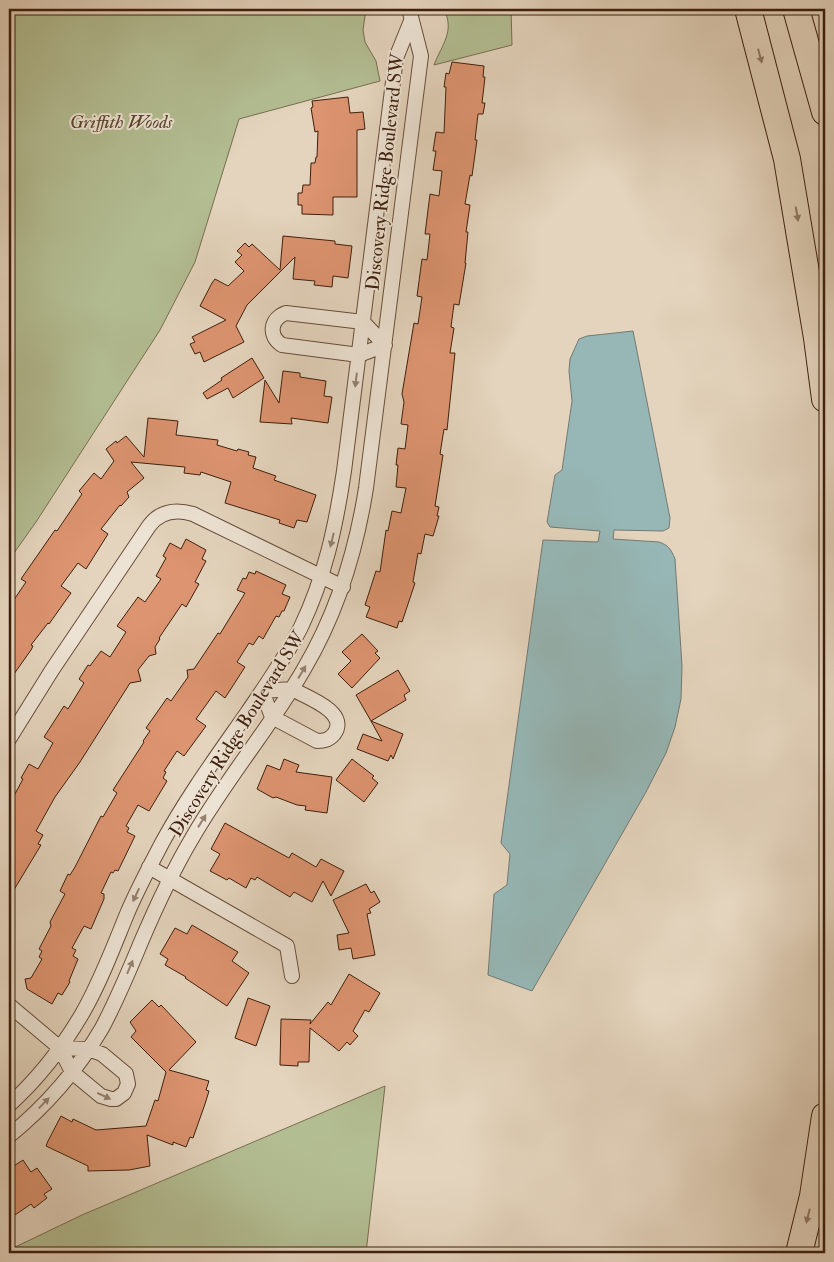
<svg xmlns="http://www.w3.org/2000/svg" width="834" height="1262" viewBox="0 0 834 1262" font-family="'IM FELL Double Pica',serif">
<rect width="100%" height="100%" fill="#e4d4bd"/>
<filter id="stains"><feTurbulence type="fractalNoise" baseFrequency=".004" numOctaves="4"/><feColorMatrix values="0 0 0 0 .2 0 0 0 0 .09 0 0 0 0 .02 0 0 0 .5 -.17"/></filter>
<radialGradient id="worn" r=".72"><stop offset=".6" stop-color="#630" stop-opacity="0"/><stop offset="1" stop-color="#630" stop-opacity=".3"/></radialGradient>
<path fill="#b3bd92" stroke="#786e50" d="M9,9H366L363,30L365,42L376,61L380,81L239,119L195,262L160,330L36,522L9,560Z
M444,9H511L512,45L434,65C442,44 455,32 444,9Z
M385,1086L366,1253H9V1250L82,1215Z"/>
<path fill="#96b7b6" stroke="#737a72" d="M633,331L670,518L669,528L663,531L614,530L613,539L659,542C668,545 671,549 675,559L682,666L681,699L675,727L666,753L646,792L532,991L488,975L494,894L507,885L510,854L501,843L543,540L598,542L600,531L550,527L547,522L555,475L562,470L572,401L569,371L570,359L579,339L587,336Z"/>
<path fill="#dd9470" stroke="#3e1f0d" d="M452,62L484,66L483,77H485L482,103H485L483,114H478L475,140H477L472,176L470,175L465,204L470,205L466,232H468L465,263H466L459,305L454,304L451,327L454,328L450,353H455L447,430L444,429L440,454L443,455L435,506L439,507L437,516H439L433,536L425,534L421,554L418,553L413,582L415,583L402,622L399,621L397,628L366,617L370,607L365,605L376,571L380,572L386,530L388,531L392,511L401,513L406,488L396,487L398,465H396L398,448L405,449L408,425L401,424L404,402L402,394L414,323L418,324L422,297L417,296L422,259L427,260L430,234H425L430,194L439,196L442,171L433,170L436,151H433L436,132L444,133L446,87H444L446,73L449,74Z
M348,97L350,113L363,112L365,129L357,130V197H333V215L302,214V205H298V193H302L303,185H310L311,163H315L316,157H317L318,131L315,132L311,108L313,107L312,101Z
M283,236L335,241V244L352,246L348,278L333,276L332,287L314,285L315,281L293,279L295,257L247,305L236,326L244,342L204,362L200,352L195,354L190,344L195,342L192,337L226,320L200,306L212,283L215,279L228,286L244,271L235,262L242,255L237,251L245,243L249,247L252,244L280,270Z
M252,358L264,378L233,398L228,388L207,399L203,393L222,380L221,378Z
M283,371L300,373V377L326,381L324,396L332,397L328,423L291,418L292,424L260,422L265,380L279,403Z
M148,418L178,421L176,435L218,440L217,445L237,451L238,449L249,452L248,455L256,457L253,468L276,476L274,480L316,495L307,522L297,520L294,528L279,523L280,520L225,503L231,482L201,472L200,475L184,473L185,467L131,462L144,478L127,492L129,497L121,506L120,505L101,529L108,534L86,569L78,563L61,586L71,593L49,624L48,623L31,645L33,646L31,650L9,681V607L26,582L21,579L55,530L57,531L82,494L79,491L94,473L101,479L114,461L106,449L116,441L117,443L126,436L144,457Z
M186,539L206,550L202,559L206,561L195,582L199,584L186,607L182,604L159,638L160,639L155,647L156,654L149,656L138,670L141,681L130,683L80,762L55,797L36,831L43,835L38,844L41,845L9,898V805L23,779L21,778L29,764L38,769L53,743L44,737L64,706L68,709L84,683L79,679L88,665L90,666L101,651L110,657L126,632L117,626L138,597L145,602L161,579L156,576L166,558L163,556L170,543L181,549Z
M256,571L286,585L282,594L290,597L284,611H282L279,617L276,616L263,639L259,636L253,645L249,643L237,662L245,667L225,698L216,691L196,719L206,726L184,756L177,751L164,771L166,772L163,778L167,781L149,811L138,805L126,826L129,828L127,832L135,836L118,871L115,870L113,873L111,872L101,893L104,894V899L91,929L84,926L72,948L76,950L73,956L78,959L69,981L70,982L62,995L58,993L52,1004L27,989L25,979L31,978L42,959L39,957L42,951L39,949L51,926L50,922L65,894L60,891L68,874L70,875L75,867L101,816L103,817L117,793L113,790L144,742L143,741L150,731L146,728L167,698L171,701L188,677L187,670L194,669L218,633L220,634L245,593L237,590L243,578L246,579L249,572L255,574Z
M362,634L378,651L375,653L380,658L352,688L338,674L351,661L342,652Z
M398,670L410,691L404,695L406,700L371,721L356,695Z
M371,721L403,734L393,759L391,755L388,761L357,749L363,734L382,741Z
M284,759L299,765L296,772L332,777L327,813L305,810L306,806L297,805L276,797L273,798L257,789L267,765L280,770Z
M352,759L374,776L372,778L378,783L364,802L336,780Z
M225,823L289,858L292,853L316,867L321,859L344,871L331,896L323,881L312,902L294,892L290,897L257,877L255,880L251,878L246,888L229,878L227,880L210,871L220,854L211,849Z
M366,884L371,893L374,891L380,902L369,909L371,913L367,914L375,955L353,959L351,948L339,950L337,935L349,933L333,900Z
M192,925L238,952L232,961L249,973L227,1006L185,978L186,977L165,965L168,959L160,954L175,928L187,934Z
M349,974L380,993L369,1012L365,1010L353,1031L358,1036L350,1045L347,1042L339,1051L310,1028L309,1062H298V1066L280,1065L281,1019L311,1020L310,1024L328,1002L331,1005Z
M248,998L270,1006L256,1046L235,1038Z
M152,1000L159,1007L161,1005L196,1042L169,1070L209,1081L206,1090L209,1091L205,1104L193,1138L190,1137L186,1147L173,1142V1145L147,1135L150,1166L129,1170L88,1171V1166L46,1146L48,1141L61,1116L72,1122L73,1119L96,1130L146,1126L155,1100L158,1101L166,1072L131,1037L136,1031L130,1022Z
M23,1160L31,1172L37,1168L52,1189L44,1194L47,1198L34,1208L31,1204L9,1219V1169Z"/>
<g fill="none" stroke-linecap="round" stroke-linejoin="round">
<defs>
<path id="minor" d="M286,313L363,322L385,345L359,355L282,345C268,336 270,319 286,313Z
M292,689C306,697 350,712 334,734C329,740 324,741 317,741L272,717L262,691Z
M9,739L52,670L149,526C160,511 176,509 193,514L343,587
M149,867L287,946L292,976
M9,1005L60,1048L72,1072L101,1096L111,1099H116L124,1093L128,1084L126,1074L102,1054L88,1049L60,1048
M9,1105C38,1079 62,1048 82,1014C100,983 113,948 127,914C137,890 150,866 162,843C187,797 217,756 247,713C266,685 286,657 301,627C325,577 336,525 344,471L396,58L411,21
M9,1136C46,1106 78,1069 102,1028C117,1000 129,971 141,942C156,907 172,872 191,840C225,780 270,728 304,669C337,613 356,552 366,488L421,56L409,9"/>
<path id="motorway" d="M748,9L787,159L817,338L825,399
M796,9L825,112
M799,1253L813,1196L825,1116"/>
</defs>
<use href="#minor" stroke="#684c39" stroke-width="16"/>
<use href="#motorway" stroke="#3e1f0d" stroke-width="28"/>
<use href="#minor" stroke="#ede3d4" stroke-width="14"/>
<use href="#motorway" stroke="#e4d4bd" stroke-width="26"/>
</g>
<defs><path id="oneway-solid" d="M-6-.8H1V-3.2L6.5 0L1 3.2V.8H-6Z" transform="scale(1.25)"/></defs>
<g fill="#917a65">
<use href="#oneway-solid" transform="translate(760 56) rotate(75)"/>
<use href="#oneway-solid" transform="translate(797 214) rotate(80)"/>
<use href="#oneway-solid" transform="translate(808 1216) rotate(104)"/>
</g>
<g fill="#968170">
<use href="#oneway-solid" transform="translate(356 380) rotate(97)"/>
<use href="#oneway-solid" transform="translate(332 540) rotate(104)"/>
<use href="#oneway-solid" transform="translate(302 672) rotate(-59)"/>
<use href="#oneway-solid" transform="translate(202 821) rotate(-58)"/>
<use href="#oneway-solid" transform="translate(136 895) rotate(115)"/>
<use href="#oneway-solid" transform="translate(130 967) rotate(-67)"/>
<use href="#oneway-solid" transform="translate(104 1096) rotate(25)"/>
<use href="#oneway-solid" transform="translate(44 1103) rotate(-46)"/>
</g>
<g text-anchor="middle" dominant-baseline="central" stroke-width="4" stroke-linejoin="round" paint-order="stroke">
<g font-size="19" font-style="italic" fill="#5b462e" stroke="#ede3d4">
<text x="121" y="122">Griffith Woods</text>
</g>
<g font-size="19" fill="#3e1f0d" stroke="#ede3d4">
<text transform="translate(385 172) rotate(-84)">Discovery Ridge Boulevard SW</text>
<text transform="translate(237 734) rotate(-58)">Discovery Ridge Boulevard SW</text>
</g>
</g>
<rect width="834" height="1262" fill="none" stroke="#e4d4bd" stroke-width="30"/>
<rect x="10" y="10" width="814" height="1242" fill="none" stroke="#3e1f0d" stroke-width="2.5"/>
<rect x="15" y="15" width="804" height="1232" fill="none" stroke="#3e1f0d"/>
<rect width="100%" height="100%" filter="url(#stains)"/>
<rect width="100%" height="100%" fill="url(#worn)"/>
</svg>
